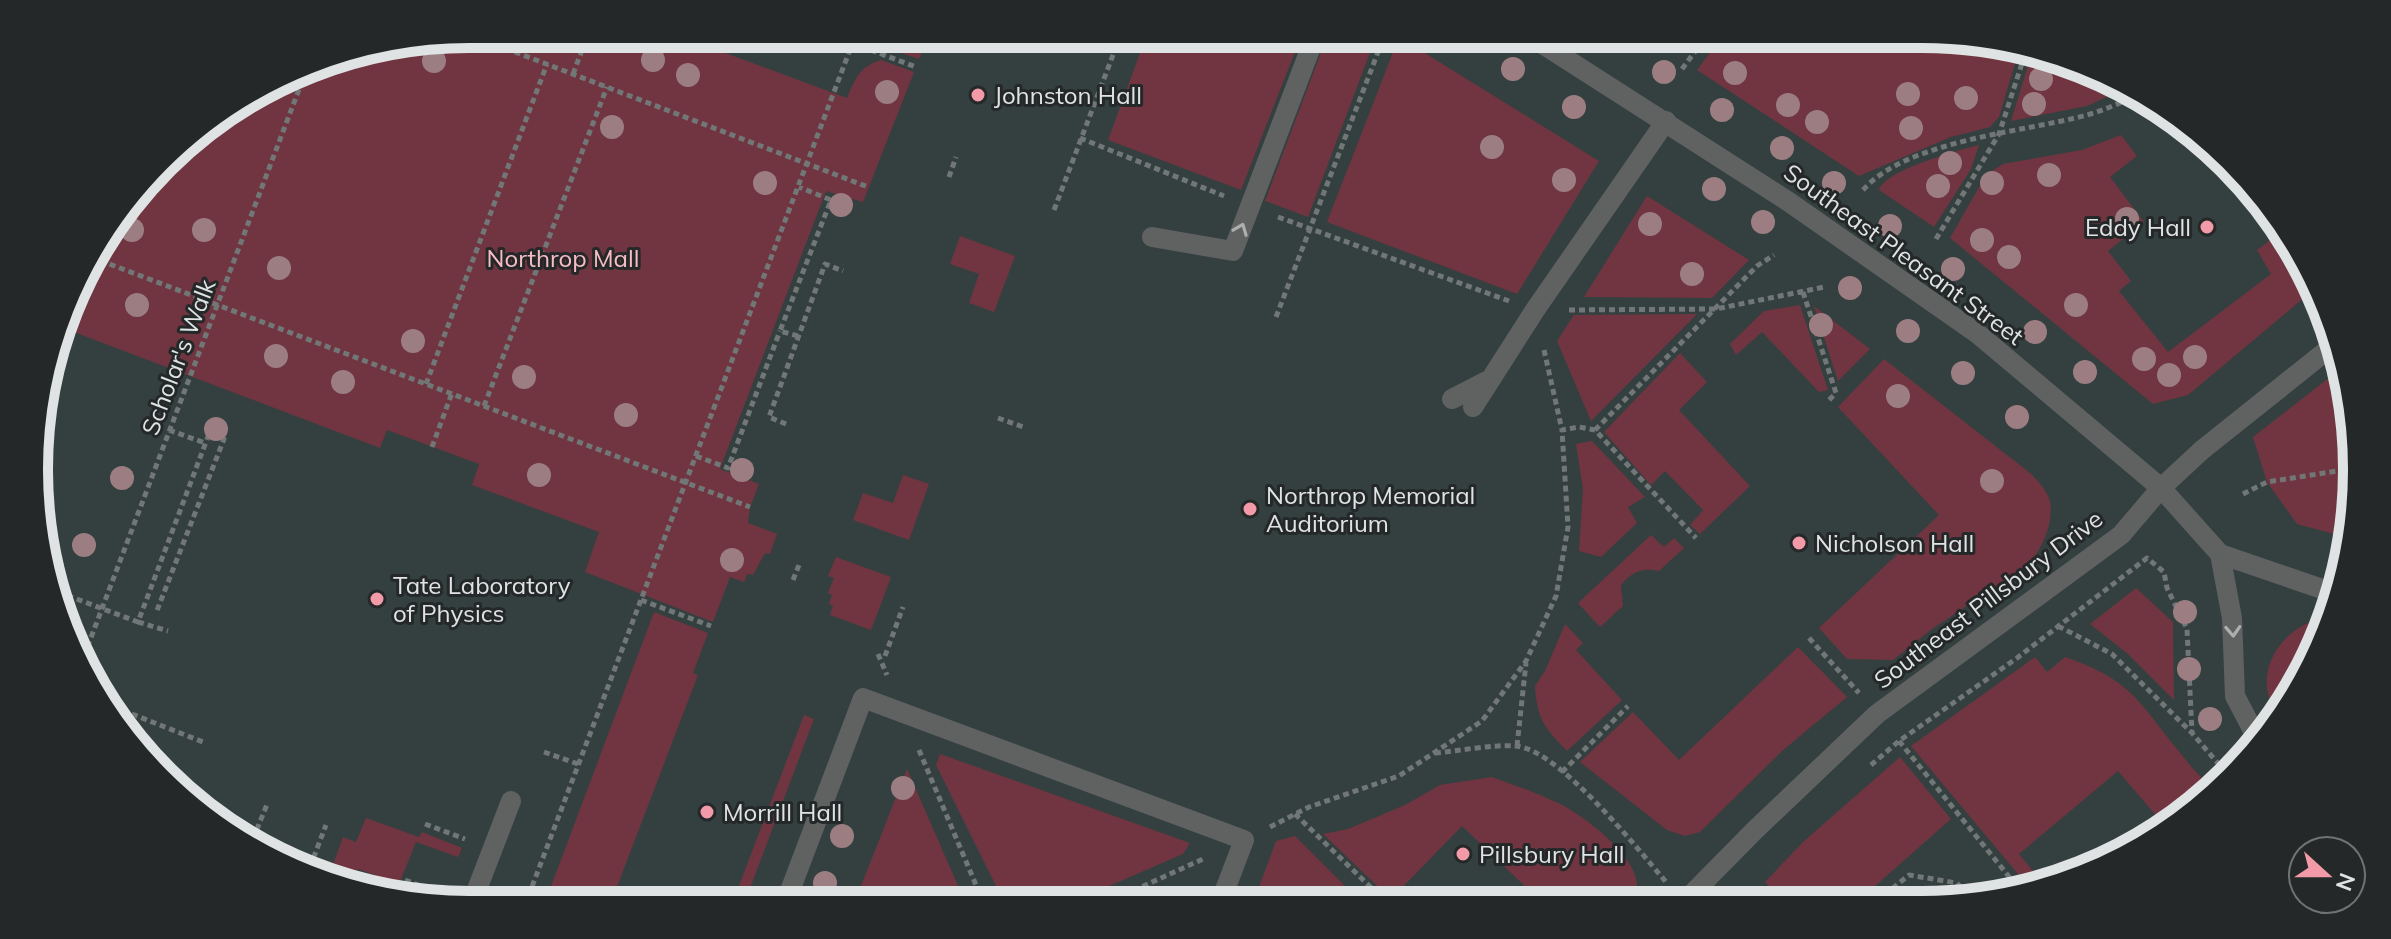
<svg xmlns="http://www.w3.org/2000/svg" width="2391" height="939" viewBox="0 0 2391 939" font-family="Mulish,sans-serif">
<rect width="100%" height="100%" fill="#2d3232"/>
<path fill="#34403f" d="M470,34H1921L2035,49L2187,124L2299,252L2353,413L2342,583L2298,688L2209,797L2114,860L1979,901L470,905L356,890L205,815L107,711L42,555L38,412L92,252L183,142L329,57Z"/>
<path fill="#703540" d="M470,34H674L847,98C855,79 859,67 881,60L914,72L863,202L826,191L720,469L759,484L750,507L748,523L777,534L770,554L765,553L753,575L747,574L744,582L730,577L713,622L585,572L599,532L472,485L479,464L387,430L380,448L66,329L92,252L183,142L329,57Z
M878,34H929L919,59L884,47Z
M1147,34H1302L1241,190L1108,140Z
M1328,34H1377L1308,217L1265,201Z
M1724,34H1921L2020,47L1999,117L1990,127L1951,137L1859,176L1697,70Z
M1399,37L1599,161L1517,294L1327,222Z
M2033,49H2035L2119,91L2087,106L2011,121Z
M2121,135L2137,156L2110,177L2144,222L2108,251L2131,281L2119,291L2168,352L2271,274L2257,250L2281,232L2299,252L2312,291L2188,395L2153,404L1950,238L1986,175L2003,164L2082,150Z
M1979,145L1971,169L1934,227L1879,190C1887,169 1957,151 1979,145Z
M1647,196L1749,260L1712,298L1584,297Z
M960,236L1015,256L994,312L969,303L979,274L950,264Z
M1800,305L1828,390L1819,392L1762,332L1736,355L1730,344L1764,311Z
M1814,306L1870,349L1838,381Z
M1697,314L1591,421L1557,341L1574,315Z
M1680,353L1707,382L1679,410L1750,486L1700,534L1690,525L1703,510L1665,471L1651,485L1604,432Z
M1884,359L2030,473C2037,480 2045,488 2049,498C2056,520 2042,548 2029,564L1932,629L1893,660L1847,659L1819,628L1939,515L1838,407Z
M2339,370L2353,413L2345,537L2297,524L2267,482L2253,437Z
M1592,441L1645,497L1628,507L1637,523L1601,557L1579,551L1583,489L1576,444Z
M903,475L929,484L909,540L853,520L863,493L893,503Z
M1651,535L1664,547L1674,538L1684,548L1659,571C1641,567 1632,572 1621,585L1623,606L1600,627L1578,603Z
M836,557L891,577L871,630L830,615L833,606L829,604L832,595L828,593L834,578L828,576Z
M2136,588L2173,622L2174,700L2128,654L2090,624Z
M654,612L708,633L693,673L698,675L610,905H544Z
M2328,617L2298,688L2276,715C2271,703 2265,691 2267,677C2270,646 2298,621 2328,617Z
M1565,624L1583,643L1576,650L1622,700L1567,751C1545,728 1537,720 1535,686L1545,671Z
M1798,647L1847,697L1782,751L1700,832L1685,836L1667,830L1580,762L1633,712L1679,760Z
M2035,657L2047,672L2065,657C2129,679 2138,700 2177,749C2188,764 2202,777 2213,792L2165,826L2118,771L2019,854L2042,882L2028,886L1911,746Z
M804,715L814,719L744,904H732Z
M940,754L1190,843L1183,854L1070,903L1014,904L1002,898L936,765Z
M1900,757L1951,819L1857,902H1783L1765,882L1803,842Z
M907,769L966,904H933L903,891L899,901L891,904H854Z
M1492,777C1513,785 1535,792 1556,802C1581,813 1636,855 1637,884C1637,889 1634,896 1633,902H1521L1531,892L1462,826L1391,899L1323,834L1348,829L1405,805L1440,785Z
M366,818L419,837L422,832L462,848L458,857L416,842L399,884L358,869L352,882L330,873L343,837L356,842Z
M1295,836L1362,903H1253L1276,841Z"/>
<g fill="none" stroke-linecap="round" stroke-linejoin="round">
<path stroke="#717676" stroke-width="5" stroke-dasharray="6 4" stroke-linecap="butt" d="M468,34L868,187
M1636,42L1641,34
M852,43L916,67
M1682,69L1708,34
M573,74L588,34
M1080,138L1224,196
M949,177L956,157
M1863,190C1907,140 2025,132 2087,115C2103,111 2118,103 2133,98
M1054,210L1121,34
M1278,217L1509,301
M1936,239L1999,134L2027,48
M91,257L750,507
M1803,292L1836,393L1828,401
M1569,310L1716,309L1824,287
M1276,317L1385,34
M798,336L780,331L831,200L799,187
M1544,350L1562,430L1579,427L1595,430L1696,538
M426,384L547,64
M484,406L607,87
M998,418L1026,428
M786,424L769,417L825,264L843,271
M169,430L205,443
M1595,430L1757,266L1774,255
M432,447L452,393
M696,456L728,468L780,331
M2243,494L2267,482L2350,469
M793,580L799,565
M58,592L138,622L209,434L224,439L156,613
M641,600L711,626
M138,622L168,631
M2058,626L2112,654L2192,733
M1809,638L1859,693
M878,654L887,675
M84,656L306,71
M885,656L903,607
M104,703L203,742
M1899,741L2019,889
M1517,746L1526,663
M919,750L984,904
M544,752L578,764
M1435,753C1458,751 1494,744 1516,746C1559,750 1637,848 1666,882
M1871,765L1899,741L2017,658L2147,558L2164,572L2167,588L2187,629L2192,733L2227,774
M1562,772L1628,706
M1295,814L1387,903
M425,824L465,839
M1270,827L1309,807L1399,776L1482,721L1526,661L1556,596L1568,527L1562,430
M253,839L268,802
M310,867L326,825
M405,880L444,895
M1877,901L1909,875L1957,883L1973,901
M1106,903L1203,859
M525,905L856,34"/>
<path stroke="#606262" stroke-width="20" d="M1527,34L1789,202L1978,334L2161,488L2220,554L2337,594
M1152,237L1233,251L1316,34
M1452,399L1487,381
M1473,407L1535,310L1666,121
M2220,554L2232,618L2235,696L2257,738
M1684,902L1755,830L1877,714L2121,535L2161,488L2202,450L2331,347
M785,904L863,698L1244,840L1220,903
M471,905L511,801"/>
</g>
<g fill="#9c7e82">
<circle cx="653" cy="60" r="12"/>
<circle cx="434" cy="61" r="12"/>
<circle cx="1513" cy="69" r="12"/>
<circle cx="1664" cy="72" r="12"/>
<circle cx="1735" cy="73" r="12"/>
<circle cx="688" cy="75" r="12"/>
<circle cx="2041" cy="79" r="12"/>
<circle cx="887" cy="92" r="12"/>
<circle cx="1908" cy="94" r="12"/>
<circle cx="1966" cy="98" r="12"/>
<circle cx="2034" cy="104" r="12"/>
<circle cx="1788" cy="105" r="12"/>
<circle cx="1574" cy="107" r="12"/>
<circle cx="1722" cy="110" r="12"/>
<circle cx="1817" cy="122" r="12"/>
<circle cx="612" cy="127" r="12"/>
<circle cx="1911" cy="128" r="12"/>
<circle cx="1492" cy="147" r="12"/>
<circle cx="1782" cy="148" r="12"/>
<circle cx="1950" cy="163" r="12"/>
<circle cx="2049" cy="175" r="12"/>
<circle cx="1564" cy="180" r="12"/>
<circle cx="765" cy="183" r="12"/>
<circle cx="1834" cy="183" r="12"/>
<circle cx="1992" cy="183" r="12"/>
<circle cx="1938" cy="186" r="12"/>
<circle cx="1714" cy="189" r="12"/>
<circle cx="841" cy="205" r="12"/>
<circle cx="2127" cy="219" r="12"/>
<circle cx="1763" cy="222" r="12"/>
<circle cx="1650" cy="224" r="12"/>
<circle cx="1890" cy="226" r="12"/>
<circle cx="132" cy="230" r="12"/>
<circle cx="204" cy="230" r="12"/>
<circle cx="1982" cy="240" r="12"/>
<circle cx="2009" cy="257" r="12"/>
<circle cx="279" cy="268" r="12"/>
<circle cx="1953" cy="269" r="12"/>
<circle cx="1692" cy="274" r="12"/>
<circle cx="1850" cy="288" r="12"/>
<circle cx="137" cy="305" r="12"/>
<circle cx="2076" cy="305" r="12"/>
<circle cx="1821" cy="325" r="12"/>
<circle cx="1908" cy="331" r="12"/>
<circle cx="2035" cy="332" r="12"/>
<circle cx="413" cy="341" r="12"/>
<circle cx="276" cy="356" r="12"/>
<circle cx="2195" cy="357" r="12"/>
<circle cx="2144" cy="359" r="12"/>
<circle cx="2085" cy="372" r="12"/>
<circle cx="1963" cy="373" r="12"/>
<circle cx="2169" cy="375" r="12"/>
<circle cx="524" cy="377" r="12"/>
<circle cx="343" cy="382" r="12"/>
<circle cx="1898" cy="396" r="12"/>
<circle cx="626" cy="415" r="12"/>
<circle cx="2017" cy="417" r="12"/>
<circle cx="216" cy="429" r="12"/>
<circle cx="742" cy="470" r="12"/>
<circle cx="539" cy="475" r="12"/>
<circle cx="122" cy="478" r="12"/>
<circle cx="1992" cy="481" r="12"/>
<circle cx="84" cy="545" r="12"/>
<circle cx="732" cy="560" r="12"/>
<circle cx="2185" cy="612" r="12"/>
<circle cx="2189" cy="669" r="12"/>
<circle cx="2210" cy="719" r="12"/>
<circle cx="903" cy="788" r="12"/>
<circle cx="842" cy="836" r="12"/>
<circle cx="825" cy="883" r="12"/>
</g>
<defs><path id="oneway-chevron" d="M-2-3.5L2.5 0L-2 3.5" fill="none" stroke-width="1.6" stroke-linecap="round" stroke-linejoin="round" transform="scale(2)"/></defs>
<g stroke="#adafaf">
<use href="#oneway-chevron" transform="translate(1241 229) rotate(-69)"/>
<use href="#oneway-chevron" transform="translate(2233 631) rotate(87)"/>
</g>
<g fill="#f39aa8" stroke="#242828" stroke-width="3">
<circle cx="978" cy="95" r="8"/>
<circle cx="2207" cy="227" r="8"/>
<circle cx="1250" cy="509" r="8"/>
<circle cx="1799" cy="543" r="8"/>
<circle cx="377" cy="599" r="8"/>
<circle cx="707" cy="812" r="8"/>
<circle cx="1463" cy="854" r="8"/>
</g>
<g text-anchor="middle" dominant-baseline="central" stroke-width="6" stroke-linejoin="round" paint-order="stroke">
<g font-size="24" fill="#e0e3e3" stroke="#242828" text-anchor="start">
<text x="994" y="95">Johnston Hall</text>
<text x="2191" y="227" text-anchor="end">Eddy Hall</text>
<text x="1266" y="495">Northrop Memorial<tspan x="1266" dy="28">Auditorium</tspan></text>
<text x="1815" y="543">Nicholson Hall</text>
<text x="393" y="585">Tate Laboratory<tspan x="393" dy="28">of Physics</tspan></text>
<text x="723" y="812">Morrill Hall</text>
<text x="1479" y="854">Pillsbury Hall</text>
</g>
<g font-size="24" fill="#e0e3e3" stroke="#242828">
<text transform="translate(1904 254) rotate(36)">Southeast Pleasant Street</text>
<text transform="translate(178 357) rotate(-69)">Scholar's Walk</text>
<text transform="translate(1988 599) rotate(-37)">Southeast Pillsbury Drive</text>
</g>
<g font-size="24" fill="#f7bcc4" stroke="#242828">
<text x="563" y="258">Northrop Mall</text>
</g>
</g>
<path d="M0 0H2391V939H0ZM469 48H1922A421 421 0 0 1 2343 469V470A421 421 0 0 1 1922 891H469A421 421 0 0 1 48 470V469A421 421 0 0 1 469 48Z" fill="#242828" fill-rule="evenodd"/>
<path fill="none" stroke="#e0e3e3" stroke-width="10" d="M469 48H1922A421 421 0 0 1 2343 469V470A421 421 0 0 1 1922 891H469A421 421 0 0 1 48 470V469A421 421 0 0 1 469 48Z"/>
<g transform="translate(2327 875) rotate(111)"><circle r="38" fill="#242828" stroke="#6f7373" stroke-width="2"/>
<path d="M0-6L14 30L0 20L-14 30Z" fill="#f39aa8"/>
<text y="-12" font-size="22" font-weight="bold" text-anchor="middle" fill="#e0e3e3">N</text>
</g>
</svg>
